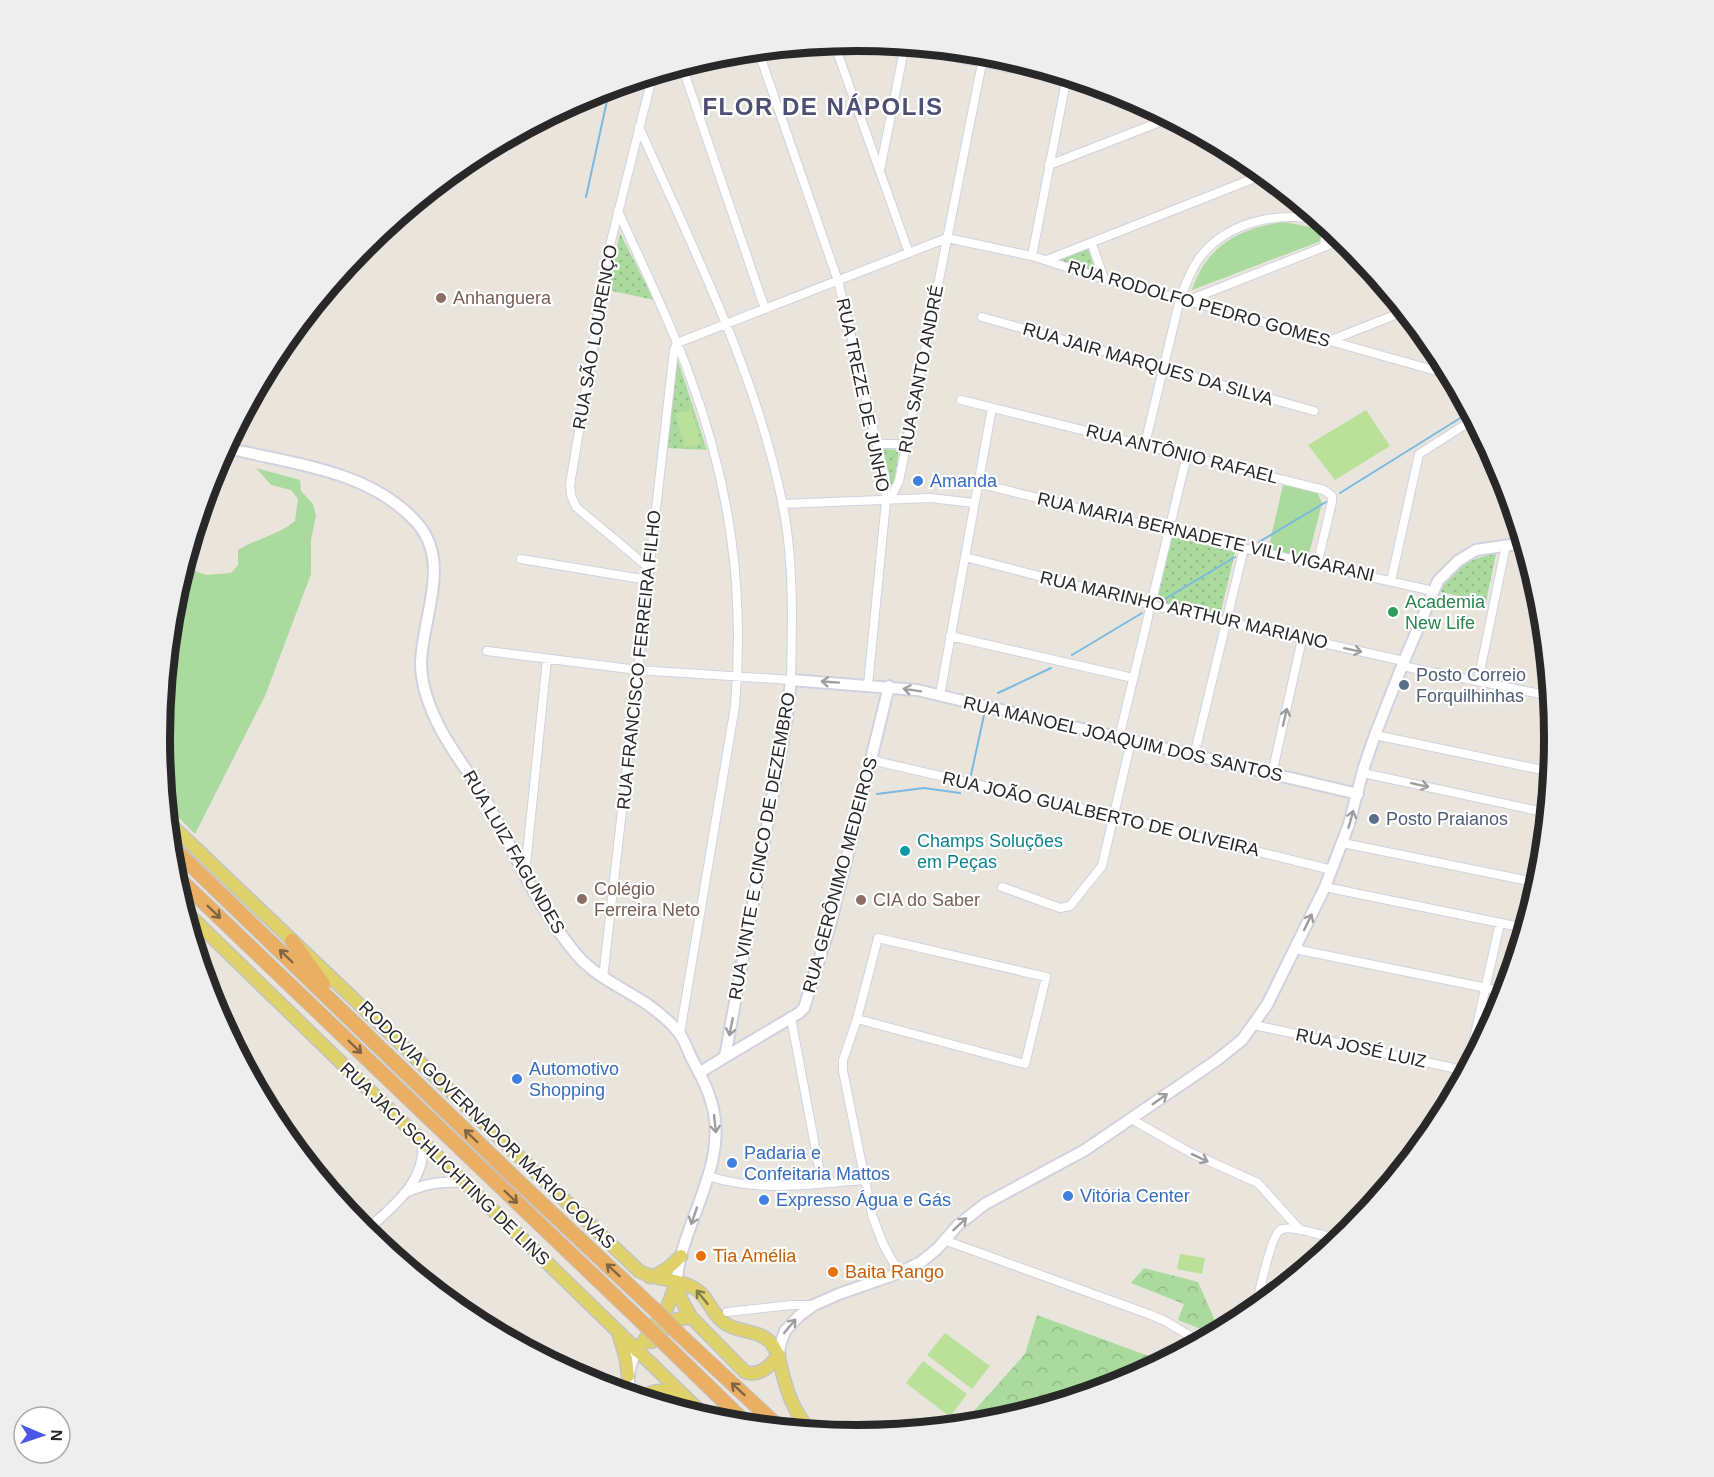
<svg xmlns="http://www.w3.org/2000/svg" width="1714" height="1477" viewBox="0 0 1714 1477" font-family="Helvetica,sans-serif">
<defs>
<pattern id="forest-crowns" width="20" height="18" patternUnits="userSpaceOnUse" patternTransform="scale(1.5)"><rect width="20" height="18" fill="#abda9e"/><path d="M2 6a3 3 0 1 1 6 0M12 15a3 3 0 1 1 6 0" fill="none" stroke="#93bb88"/></pattern>
<pattern id="park-dots" width="8" height="8" patternUnits="userSpaceOnUse" patternTransform="scale(1.5)"><rect width="8" height="8" fill="#abda9e"/><path d="M2 2h.1M6 6h.1" fill="none" stroke="#93bb88" stroke-width="1.8" stroke-linecap="round"/></pattern>
</defs>
<rect width="100%" height="100%" fill="#e9e5dc"/>
<path fill="#abda9e" d="M1284,222L1320,229L1321,241L1192,290C1207,245 1239,228 1284,222Z
M256,468L300,480L301,491L313,504L316,516L311,540V574L265,696L195,834L165,804L159,738L172,602L183,566L206,575L231,573L238,565V550C256,539 278,535 295,521L298,499L291,490L271,485Z
M1283,485L1317,492L1322,503L1308,558L1268,550Z"/>
<path fill="url(#forest-crowns)" d="M1144,1268L1198,1282L1220,1332L1206,1340L1201,1329L1178,1320L1184,1304L1131,1283Z
M1037,1315L1154,1358L1167,1361L1124,1383L993,1423L989,1421H965L1025,1354Z"/>
<path fill="url(#park-dots)" d="M620,233L654,300L608,290Z
M1088,249L1097,274L1059,264L1060,259Z
M677,358L707,450L667,448Z
M883,449L899,450L894,483L891,487Z
M1172,537L1235,552L1220,615L1157,601Z
M1496,554L1486,602L1440,592C1452,569 1471,557 1496,554Z"/>
<path fill="#bae09a" d="M691,409L701,443L685,448L675,414Z
M1366,410L1390,446L1335,480L1308,445Z
M1180,1254L1205,1258L1202,1274L1177,1269Z
M945,1333L990,1366L972,1389L927,1355Z
M923,1361L967,1394L950,1417L906,1383Z"/>
<g fill="none" stroke-linecap="round" stroke-linejoin="round">
<path stroke="#7ab9e0" stroke-width="2" d="M586,197L610,87
M1340,493L1470,412
M1259,542L1326,502
M1165,599L1235,557
M1072,655L1142,613
M998,693L1051,668
M971,775L984,715
M877,794L924,788L960,793"/>
<defs>
<path id="minor" d="M834,43L909,253
M882,43L1009,68L1049,71
M758,50L838,281L885,478L886,501
M682,66L765,309
M1049,165L1170,118
M880,170L905,45
M618,211C642,265 669,318 689,374C730,483 745,590 735,706L680,1033
M1322,222L1326,232L1324,247
M947,238L1032,256L1104,279L1188,301L1451,375
M1092,244L1104,279
M1032,256L1067,76
M1047,260L1265,174
M1189,300L1344,239
M982,317L1314,411
M1329,341L1405,311
M961,400L1324,490L1332,496V502L1317,565
M877,444H906
M1145,444L1180,299C1185,285 1190,272 1198,260C1225,222 1277,211 1321,220
M978,483L1168,531L1433,591
M782,504L930,498L974,503
M965,557L1151,605L1404,661
M521,559L648,580
M649,568L576,507L571,495L570,485L609,249L653,74
M1391,581L1419,454L1474,419
M950,636L1133,678
M487,651L638,670L791,680C792,625 794,571 785,517C761,382 694,251 639,127
M1402,666L1551,696
M1478,681L1506,545
M868,685L886,501L893,493L899,481L984,53
M940,695L992,408
M1375,735L1552,772
M1119,738L1187,455
M1194,756L1244,548
M871,760L1114,816L1332,870
M1363,773L1548,813
M1272,774L1302,639
M1343,843L1539,883
M525,874L547,659
M1002,887L1060,908L1070,906L1102,866L1131,741
M1325,887L1525,928
M1295,949L1506,992
M603,978L674,350L677,343L947,238
M791,1018L822,1183
M857,1019L1025,1064L1046,977L878,938L857,1019L843,1060V1071L872,1215L883,1244L899,1273
M1254,1025L1467,1071
M1467,1070L1500,923
M1131,1119L1191,1153L1258,1183L1300,1230
M708,1176C761,1193 809,1184 864,1180
M944,1240L1151,1315L1165,1321L1200,1342
M1255,1311C1258,1297 1271,1236 1280,1230C1290,1224 1329,1237 1340,1241
M727,1312L791,1305H814"/>
<path id="tertiary" d="M409,1191C428,1183 444,1181 465,1183
M364,1233C392,1206 425,1185 423,1143"/>
<path id="secondary" d="M226,445L236,450C299,465 372,472 417,523C452,562 422,618 421,663C421,682 428,703 436,720C449,749 471,774 487,802C515,854 538,909 577,955C596,977 623,988 647,1004C658,1012 671,1022 679,1033C684,1039 687,1049 691,1057C698,1071 707,1085 711,1101C728,1155 694,1205 681,1256C678,1265 678,1274 676,1283
M725,1057L799,1013L804,1008L831,922L889,686
M699,1073L725,1057L786,722L791,680L917,690L1358,794
M779,1355L780,1345L785,1331L799,1316L814,1305L839,1294L899,1273L921,1262L937,1249L958,1225L985,1204L1085,1150L1217,1060L1242,1040L1267,1005L1325,887L1349,824L1364,767L1375,735L1404,661L1438,581L1458,561L1476,550L1524,543
M630,1395C628,1379 628,1366 637,1351"/>
<path id="primary" d="M167,821L639,1271C656,1281 676,1278 692,1287C708,1294 711,1315 726,1324C740,1333 761,1330 772,1344C780,1355 780,1366 784,1379C789,1399 797,1416 811,1432
M182,908L708,1419
M650,1277C663,1273 671,1266 681,1256
M676,1283L682,1301L691,1317L745,1372C761,1377 769,1366 779,1355
M619,1335L626,1359L628,1376
M651,1342L674,1320L691,1317
M637,1351L667,1308L676,1284
M641,1399C652,1388 666,1390 679,1394"/>
<path id="motorway" d="M170,845L522,1185L655,1310
M172,872L644,1324
M292,941L323,984
M679,1334L781,1429
M668,1347L749,1426"/>
</defs>
<use href="#minor" stroke="#d1d2e0" stroke-width="10"/>
<use href="#tertiary" stroke="#d1d2e0" stroke-width="12"/>
<use href="#secondary" stroke="#d1d2e0" stroke-width="14"/>
<use href="#primary" stroke="#c3c3c3" stroke-width="15"/>
<use href="#motorway" stroke="#c3c3c3" stroke-width="16"/>
<use href="#minor" stroke="#fff" stroke-width="8"/>
<use href="#tertiary" stroke="#fff" stroke-width="9"/>
<use href="#secondary" stroke="#fff" stroke-width="10"/>
<use href="#primary" stroke="#e0d26a" stroke-width="12"/>
<use href="#motorway" stroke="#ebaf64" stroke-width="14"/>
<defs>
<path id="motorway-bridge" d="M655,1310L679,1334
M644,1324L668,1347"/>
</defs>
<use href="#motorway-bridge" stroke="#c3c3c3" stroke-width="16" stroke-linecap="butt"/>
<use href="#motorway-bridge" stroke="#ebaf64" stroke-width="14"/>
</g>
<defs><path id="oneway-shaft" d="M-6 0H5M1.5-3L5.5 0L1.5 3" fill="none" stroke-width="1.6" stroke-linecap="round" stroke-linejoin="round" transform="scale(1.5)"/></defs>
<g stroke="#9e9e9e">
<use href="#oneway-shaft" transform="translate(1353 650) rotate(12)"/>
<use href="#oneway-shaft" transform="translate(830 682) rotate(-176)"/>
<use href="#oneway-shaft" transform="translate(912 690) rotate(-171)"/>
<use href="#oneway-shaft" transform="translate(1285 717) rotate(-77)"/>
<use href="#oneway-shaft" transform="translate(1420 785) rotate(12)"/>
<use href="#oneway-shaft" transform="translate(1351 819) rotate(-74)"/>
<use href="#oneway-shaft" transform="translate(1308 922) rotate(-64)"/>
<use href="#oneway-shaft" transform="translate(731 1027) rotate(101)"/>
<use href="#oneway-shaft" transform="translate(1160 1099) rotate(-35)"/>
<use href="#oneway-shaft" transform="translate(715 1124) rotate(84)"/>
<use href="#oneway-shaft" transform="translate(1200 1158) rotate(25)"/>
<use href="#oneway-shaft" transform="translate(694 1216) rotate(109)"/>
<use href="#oneway-shaft" transform="translate(960 1224) rotate(-43)"/>
<use href="#oneway-shaft" transform="translate(790 1326) rotate(-50)"/>
</g>
<g stroke="#806543">
<use href="#oneway-shaft" transform="translate(214 912) rotate(44)"/>
<use href="#oneway-shaft" transform="translate(286 956) rotate(-136)"/>
<use href="#oneway-shaft" transform="translate(355 1047) rotate(44)"/>
<use href="#oneway-shaft" transform="translate(471 1136) rotate(-136)"/>
<use href="#oneway-shaft" transform="translate(511 1197) rotate(44)"/>
<use href="#oneway-shaft" transform="translate(613 1270) rotate(-137)"/>
<use href="#oneway-shaft" transform="translate(738 1389) rotate(-137)"/>
</g>
<use stroke="#847d49" href="#oneway-shaft" transform="translate(702 1297) rotate(-129)"/>
<g fill="#8d6e63" stroke="#fff" stroke-width="2">
<circle cx="441" cy="298" r="6"/>
<circle cx="582" cy="899" r="6"/>
<circle cx="861" cy="900" r="6"/>
</g>
<g fill="#3f7fe0" stroke="#fff" stroke-width="2">
<circle cx="918" cy="481" r="6"/>
<circle cx="517" cy="1079" r="6"/>
<circle cx="732" cy="1163" r="6"/>
<circle cx="1068" cy="1196" r="6"/>
<circle cx="764" cy="1200" r="6"/>
</g>
<circle fill="#2e9e5b" stroke="#fff" stroke-width="2" cx="1393" cy="612" r="6"/>
<g fill="#5c6f8a" stroke="#fff" stroke-width="2">
<circle cx="1404" cy="685" r="6"/>
<circle cx="1374" cy="819" r="6"/>
</g>
<circle fill="#0f9aa8" stroke="#fff" stroke-width="2" cx="905" cy="851" r="6"/>
<g fill="#e8710a" stroke="#fff" stroke-width="2">
<circle cx="701" cy="1256" r="6"/>
<circle cx="833" cy="1272" r="6"/>
</g>
<g text-anchor="middle" dominant-baseline="central" stroke-width="4.5" stroke-linejoin="round" paint-order="stroke">
<g font-size="18" fill="#785e54" stroke="#fff" text-anchor="start">
<text x="453" y="298">Anhanguera</text>
<text x="594" y="889">Colégio<tspan x="594" dy="21">Ferreira Neto</tspan></text>
<text x="873" y="900">CIA do Saber</text>
</g>
<g font-size="18" fill="#282828" stroke="#fff">
<text transform="translate(1199 304) rotate(16)">RUA RODOLFO PEDRO GOMES</text>
<text transform="translate(595 337) rotate(-80)">RUA SÃO LOURENÇO</text>
<text transform="translate(1148 364) rotate(16)">RUA JAIR MARQUES DA SILVA</text>
<text transform="translate(921 369) rotate(-79)">RUA SANTO ANDRÉ</text>
<text transform="translate(863 395) rotate(78)">RUA TREZE DE JUNHO</text>
<text transform="translate(1182 454) rotate(14)">RUA ANTÔNIO RAFAEL</text>
<text transform="translate(1206 537) rotate(13)">RUA MARIA BERNADETE VILL VIGARANI</text>
<text transform="translate(1184 610) rotate(13)">RUA MARINHO ARTHUR MARIANO</text>
<text transform="translate(639 660) rotate(-84)">RUA FRANCISCO FERREIRA FILHO</text>
<text transform="translate(1123 739) rotate(13)">RUA MANOEL JOAQUIM DOS SANTOS</text>
<text transform="translate(1101 814) rotate(13)">RUA JOÃO GUALBERTO DE OLIVEIRA</text>
<text transform="translate(762 846) rotate(-80)">RUA VINTE E CINCO DE DEZEMBRO</text>
<text transform="translate(514 852) rotate(60)">RUA LUIZ FAGUNDES</text>
<text transform="translate(840 875) rotate(-75)">RUA GERÔNIMO MEDEIROS</text>
<text transform="translate(1361 1048) rotate(12)">RUA JOSÉ LUIZ</text>
<text transform="translate(487 1125) rotate(44)">RODOVIA GOVERNADOR MÁRIO COVAS</text>
<text transform="translate(445 1164) rotate(44)">RUA JACI SCHLICHTING DE LINS</text>
</g>
<g font-size="18" fill="#366cbe" stroke="#fff" text-anchor="start">
<text x="930" y="481">Amanda</text>
<text x="529" y="1069">Automotivo<tspan x="529" dy="21">Shopping</tspan></text>
<text x="744" y="1153">Padaria e<tspan x="744" dy="21">Confeitaria Mattos</tspan></text>
<text x="1080" y="1196">Vitória Center</text>
<text x="776" y="1200">Expresso Água e Gás</text>
</g>
<g font-size="18" fill="#27864d" stroke="#fff" text-anchor="start">
<text x="1405" y="602">Academia<tspan x="1405" dy="21">New Life</tspan></text>
</g>
<g font-size="18" fill="#4e5e75" stroke="#fff" text-anchor="start">
<text x="1416" y="675">Posto Correio<tspan x="1416" dy="21">Forquilhinhas</tspan></text>
<text x="1386" y="819">Posto Praianos</text>
</g>
<g font-size="18" fill="#0d838f" stroke="#fff" text-anchor="start">
<text x="917" y="841">Champs Soluções<tspan x="917" dy="21">em Peças</tspan></text>
</g>
<g font-size="18" fill="#c56008" stroke="#fff" text-anchor="start">
<text x="713" y="1256">Tia Amélia</text>
<text x="845" y="1272">Baita Rango</text>
</g>
<g font-size="24" font-weight="bold" letter-spacing="1.5" fill="#4e5073" stroke="#fff">
<text x="823" y="106">FLOR DE NÁPOLIS</text>
</g>
</g>
<path d="M0 0H1714V1477H0ZM170 738a687 687 0 1 1 1374 0a687 687 0 1 1-1374 0Z" fill="#eee" fill-rule="evenodd"/>
<path fill="none" stroke="#282828" stroke-width="8" d="M170 738a687 687 0 1 1 1374 0a687 687 0 1 1-1374 0Z"/>
<g transform="translate(42 1435) rotate(92)"><circle r="28" fill="#ffffff" stroke="#a9a9a9" stroke-width="1.5"/>
<path d="M0-4.5L10 22L0 15L-10 22Z" fill="#4d57e5"/>
<text y="-9" font-size="16" font-weight="bold" text-anchor="middle" fill="#282828">N</text>
</g>
</svg>
